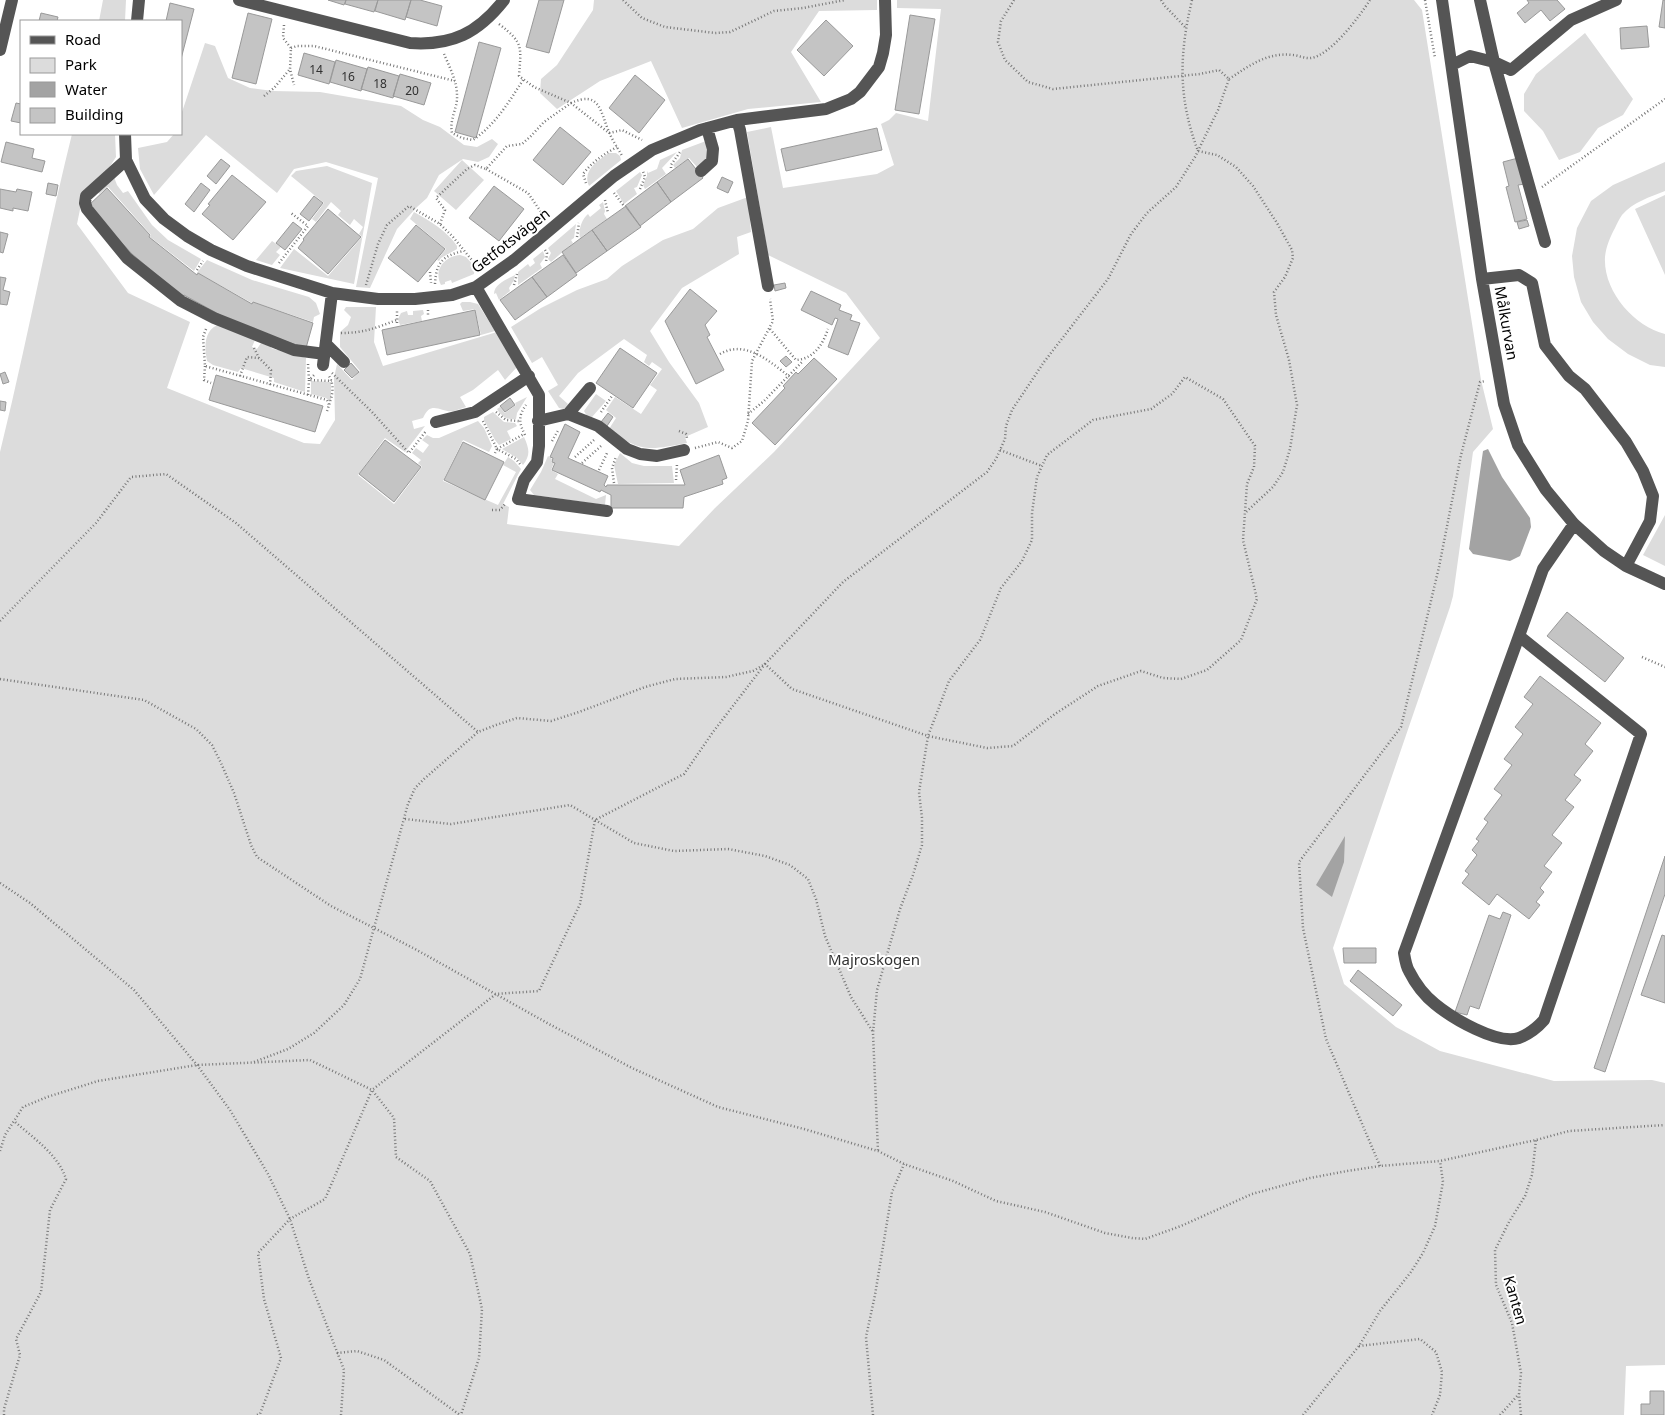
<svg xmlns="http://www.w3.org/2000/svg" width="1665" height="1415" viewBox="0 0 1665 1415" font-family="'Noto Sans',sans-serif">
<rect width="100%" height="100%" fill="#fff"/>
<path fill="#dcdcdc" d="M103,0H126L125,21H99Z
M594,0H877V10L819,11L791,52L821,102L748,109L682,128L651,61L600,81L557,109L540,93L541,79L557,65L593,10Z
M897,0H1414L1422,10L1481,380L1493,429L1473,452L1453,596L1450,607L1333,948L1344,984L1396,1027L1440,1051L1554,1081L1652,1080L1665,1083V1365L1626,1366L1624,1415H0V452C26,347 46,239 72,134H115L116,157L107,171L84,190L77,224L128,293L190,322L167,388L304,443L320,444L335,420L334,378L337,364L352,380L360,371L340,347V332L348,325L351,317L344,310L346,307H376L374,342L383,366L497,332L517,367L505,380L498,370L473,390L460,397L466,407C462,408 458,410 454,411C441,413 431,399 423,418L412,421L414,429L425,426L405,452L385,438L358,475L394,504L422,467L418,463L421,460L412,453L416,448L423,453L429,445L422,440L427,435L433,438H439L478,421L484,428L492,446L489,452L463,440L443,481L498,505L516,472L503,465L508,457L514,461L521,469L503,504L509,507L507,524L679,546L715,508L774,452L880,338L846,293L768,255L747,132L771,127L783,188L877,174L894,165L881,124L889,120L896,113L928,121L941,9L897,8Z
M1585,33L1633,99L1623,115L1598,128L1580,152L1559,160L1543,131L1524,111V94L1536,74Z
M205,43L215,46L228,78L250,88L273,91L320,92L401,106L423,120L440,127L464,145L477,147L492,139L498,144L489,157L478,162L463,159L439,175L427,198L417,207L397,229L370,288L356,287L378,178L326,162L294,169L277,193L206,135L154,195L140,169L138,148L167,142L174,134H181V115Z
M706,141L708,148L707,160L697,167L689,158L675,168L673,165L680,158L682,150Z
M677,152L662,168L666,174L645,189L643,185L647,176V171L648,173L657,169L660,160Z
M609,153H616L620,156L621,160L589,186C582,171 597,161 609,153Z
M462,160L484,180L456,210L434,191Z
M1665,162V191C1650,197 1633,202 1622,215C1619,219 1617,224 1615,228C1610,237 1606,247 1605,257C1603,291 1634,326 1665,334V367L1650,365L1628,354L1608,339L1593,322L1581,302L1574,277L1572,256L1577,228L1591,201L1613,185Z
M327,166L372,183L354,284L280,268L294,249L328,276L362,237L359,234L363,227L354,219L350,225L338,215L341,211L331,202L316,222L312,219L324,203L291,176L296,171Z
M640,172L642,175L637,187L634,188L637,194L624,204L616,191Z
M114,177L117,185L123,193L128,191L152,225L168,240L201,259L194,271L150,237L151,235L108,187L99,194L98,190Z
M1665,195V275L1635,209Z
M748,197L751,232L737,237L739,254L682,288L650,331L669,362L699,403L708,427L685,437L687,443C650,450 640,453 609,429L616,418L606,410L615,397L641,414L657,390L650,385L662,369L652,362L649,366L644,362L647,355L624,339L578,373L559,396L568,404L564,409L559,408L548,391L558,385L542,357L532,363L511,327L541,308L577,290L607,279L622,266L663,240L693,229L718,208Z
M603,202L605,211L604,214L607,219L580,238C578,230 582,219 588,214L590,217L601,208L599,205Z
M414,212C430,221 447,231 457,246V249L441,258L439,261L437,260L446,249L410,219Z
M576,224L574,238L571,240L573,243L551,262L548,259L551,253L548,248Z
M272,241L281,247L276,252L280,255L272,265L256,260Z
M543,251L545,257L540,264L542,268L518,285V272L528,264L530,267L535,263L533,259Z
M460,255L466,257L475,267L474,274L452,283L451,280L445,282V284L441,285C433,270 445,256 460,255Z
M207,260L252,280L309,297L316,303L320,314L314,317L313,322L253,302L252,303L198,273L196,274Z
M515,275L514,280L509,288L510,291L499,300L496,293L494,294C494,284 507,279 515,275Z
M462,302H470L478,304L495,331L481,335L475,309L463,311L460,304Z
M423,310L424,314L421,316L422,321L400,325L398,319L401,313L407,311L408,315H413V311Z
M221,324L255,340L252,347L257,349L261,343L271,346V348L277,350L278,349L306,358L305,392L274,382V378L241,368L238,372L213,365L207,361C204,346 204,328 221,324Z
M311,381L331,382V400L330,402L326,398L311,394Z
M596,394L606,401L592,417L587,416L584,411Z
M527,397L517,413L516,419C507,420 502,417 497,409L500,407L505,413L516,405L515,403Z
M493,412L504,422L515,423L517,426L507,431L511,439L499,445L495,440L484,420V417Z
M524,437C529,448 531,455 523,465L517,458L502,449Z
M620,453L632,463L644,466H672L674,483L618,484L614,465Z
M548,456L552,459L551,462L554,463L551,470L558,474L555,479L596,499L606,495L605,505L534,495L530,490L541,472Z
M1665,515V566L1643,555Z"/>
<path fill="#a3a3a3" d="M1488,449L1502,477L1530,518L1531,527L1520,556L1510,561L1473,554L1469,549L1483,451Z
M1345,836L1344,862L1332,897L1316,885Z"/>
<path fill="#c4c4c4" stroke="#999" d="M328,0H346L344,5Z
M346,0H378L374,12L345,4Z
M378,0H411L405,20L375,11Z
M411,0H420L442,6L437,26L406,17Z
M539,0H564L549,53L526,47Z
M1527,0H1557L1565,9L1550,21L1541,10L1525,23L1517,13L1529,3Z
M1663,0H1665V28L1659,27Z
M170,3L194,9L181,59V21H166Z
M41,13L58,17L57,21H39Z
M248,13L272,19L256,84L232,78Z
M910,15L935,19L919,114L895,110Z
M826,20L853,46L824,76L797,50Z
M1647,26L1649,47L1621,49L1620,28Z
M479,42L501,48L476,138L455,132Z
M304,53L335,62L329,84L298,75Z
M336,60L367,69L361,91L330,82Z
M368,67L399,76L393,98L361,89Z
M400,74L431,83L424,105L393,96Z
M635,75L665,100L639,133L609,108Z
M16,103L21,104V123L11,121Z
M560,127L591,152L563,185L533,160Z
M877,128L882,150L786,171L781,149Z
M6,142L34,149L32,158L45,161L42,172L1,162Z
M1518,158L1525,184L1518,185L1527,219L1515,222L1506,187L1509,186L1503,162Z
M221,159L230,166L216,184L207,176Z
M688,159L703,178L671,202L657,182Z
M232,175L266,202L233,240L202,214L210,205L208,204Z
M722,177L733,182L728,193L717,188Z
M657,182L671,202L640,226L625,206Z
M48,183L58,185L56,196L46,194Z
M201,183L210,190L194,212L185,204Z
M494,186L524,209L499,241L469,218Z
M107,188L150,235L149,237L197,275L198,273L252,304L253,302L313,323L306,348L242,327L184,295L183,297L132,254L88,206Z
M0,189L16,192L17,189L32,192L28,211L13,208V211L0,208Z
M314,196L323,203L309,221L300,214Z
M626,206L641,227L607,251L592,230Z
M328,209L361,237L328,274L298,248L304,240L303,239Z
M1527,220L1529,226L1519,229L1517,222Z
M293,222L302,229L285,250L276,243Z
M416,225L445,249L418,282L388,258Z
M592,230L607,251L576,273L562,252Z
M0,232L8,234L3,253L0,252Z
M563,255L577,275L547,297L532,277Z
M0,277L6,278L3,290L10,292L7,305L0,304Z
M532,277L547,297L515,320L500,300Z
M785,283L786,288L775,291L774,285Z
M690,289L717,311L705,325L710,335L707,337L724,370L696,384L665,321Z
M811,291L841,305L839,310L852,315L850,320L860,323L848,355L828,347L838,319L835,318L832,325L801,310Z
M475,310L480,335L387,355L382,330Z
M620,348L657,373L633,408L596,383Z
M786,356L792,362L786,367L780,361Z
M814,358L837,379L775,445L752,423L785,388L783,386L796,372L798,374Z
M351,363L359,372L352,378L344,370Z
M5,372L9,382L3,384L0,374Z
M216,375L323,406L315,432L209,400Z
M510,398L515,405L505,412L500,406Z
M0,401L6,402L5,411L0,410Z
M608,413L613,417L607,426L601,422Z
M565,424L580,432L568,458L608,476L604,485L606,487L607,485H685L680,470L719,455L727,478L722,480L723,484L684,497L683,508H611V495L601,490L600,492L552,470L555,463L552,462L553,458L550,457Z
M385,440L421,467L394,502L359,474Z
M463,442L504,462L485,500L444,480Z
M1567,612L1624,658L1605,682L1547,636Z
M1540,676L1601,723L1585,744L1593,751L1574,775L1581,780L1565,800L1574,807L1552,835L1562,843L1544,866L1552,872L1540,888L1544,892L1536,902L1540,905L1529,919L1497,894L1489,905L1462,883L1469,874L1465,871L1477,855L1472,850L1479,841L1476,839L1488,822L1484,819L1502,795L1494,789L1512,765L1504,759L1523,734L1515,727L1533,704L1524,697Z
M1665,856V894L1605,1072L1594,1068Z
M1503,912L1511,915L1479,1009L1470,1006L1467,1015L1455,1012L1489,915L1500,919Z
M1662,935L1665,936V1003L1641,995Z
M1343,948H1376V963H1344Z
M1358,970L1402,1005L1393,1016L1350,981Z
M1650,1391H1664V1415H1641V1404H1650Z"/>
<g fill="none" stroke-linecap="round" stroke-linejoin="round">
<path stroke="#777" stroke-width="2.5" stroke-dasharray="1 2.5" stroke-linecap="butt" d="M623,0L642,18L665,27L715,33L730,32L774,11L803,8L845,0
M1161,0L1165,6L1186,28
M1192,0C1179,55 1178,98 1198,151L1217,155L1236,167L1253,186L1277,223L1292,250L1293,258L1285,277L1274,292L1276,315L1289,360L1297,405L1290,449L1283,472L1273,487L1246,512
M1425,0L1435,58
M499,24C524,43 521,47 519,76L534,87L571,103C600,90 600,111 609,132C612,140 618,148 622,156
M284,25L283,38L291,48L290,69L294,85
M291,48L297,46H314L455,81
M444,54C449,66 457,81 457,95C458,108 449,119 452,133L462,138L473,140C495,125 509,102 523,80
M1229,79C1249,66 1267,52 1292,55C1298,55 1305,59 1311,58C1331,55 1359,17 1370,0
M264,96L274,88L290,69
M671,168V165L680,152
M486,169L528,193L545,218
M586,183L583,174C592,162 604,154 617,147
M1542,187L1665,99
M640,189L645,177L643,171
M614,193L624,206
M605,200L608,213
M440,224L445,210L436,198L467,169L475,165L486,169L507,146L522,144L531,136L544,122L571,103L609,133L622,130L642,140
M577,237L579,223
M545,250L547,253L546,262
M279,263L308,226L291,213
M197,270L203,261
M430,272L431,283
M435,284C436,262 443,256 463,251
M366,285L378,244L387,225L409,206L440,224L453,237L480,270
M514,285L517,274
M428,310V317
M397,323V311
M206,329L203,337L205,366L327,400L329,405
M770,329L796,360C814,359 823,344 828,329
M341,333C365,333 375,328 397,320
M254,348L259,358L271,370L270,385
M720,354C746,339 770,362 790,377
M308,364L309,380L332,381
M205,366L204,380L211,383
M332,373L372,412L409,453L426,431
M240,376L247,357L259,358
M308,395L309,380L315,374
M327,411C331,399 336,388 329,376
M496,412L506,420L519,421
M601,412L612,396
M748,414L764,401L803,361
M483,421L497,449L495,453
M679,431L686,434L687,438
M525,435C519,423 518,416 526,405
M552,441L559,429
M695,448L718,442L732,448L742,441L748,421L752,361L773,321L770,299
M1000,450L1042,466
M575,457L594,440
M582,463L601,446
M520,464L516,459L497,449L524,434
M599,470L608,451
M676,480L677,464
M614,483L612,468L616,457
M492,510H500L505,504
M0,621L96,523L131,477L166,474L236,523L478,732
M1642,657L1665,667
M0,679L144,700L196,729L212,745L221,763L234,793L251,845L257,857L331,906L415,949L549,1024L632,1068L718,1107L804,1129L878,1151L904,1164L953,1181L996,1201L1045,1212L1105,1233L1132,1238L1145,1239L1181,1226L1252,1194L1310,1178L1347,1171L1380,1166L1440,1161L1536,1140L1569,1131L1665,1125
M405,819L451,824L570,805L634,843L674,851L728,849L765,856L790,865L808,879L816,899L825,936L851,997L873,1032
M0,883L30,903L134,990L197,1065L230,1110L268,1174L290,1219L309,1279L344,1370L341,1415
M254,1062L288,1049L314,1033L344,1005L360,979L408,804L415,788L424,779L478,732L496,725L517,718L551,721L579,712L645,687L675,679L726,677L753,671L765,664L843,582L987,472L996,459L1005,439L1006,426L1012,410L1044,362L1108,279L1131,234L1147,213L1176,187L1195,157L1218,110L1229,79L1219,70L1200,74L1053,89L1028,82L1005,60L998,42L1001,21L1014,0
M0,1151L5,1135L23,1107L47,1097L98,1081L197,1065L310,1060L372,1090L394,1118L396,1157L430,1181L470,1254L482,1309L479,1358L461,1415
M1380,1166L1326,1039L1303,928L1299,862L1401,727L1439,567L1461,455L1480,382L1486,381
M1359,1346L1420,1339L1436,1352L1442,1372L1440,1395L1432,1415
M337,1353L357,1351L384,1360L460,1415
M4,1415V1409L20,1355L16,1339L41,1292L50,1210L66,1179C58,1154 33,1138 14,1121
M257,1415L260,1414L281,1358L264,1299L258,1253L290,1219L325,1199L372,1090L496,994L539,991L580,904L595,820L684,774L713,732L765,664L792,689L928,736L987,748L1013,746L1055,714L1098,686L1141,671L1163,678L1181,679L1207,670L1241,640L1257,599L1243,540L1247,484L1254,467L1255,446L1223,399L1185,377L1172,394L1151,409L1093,420L1047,455L1037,477L1032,513V540L1022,561L1001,588L980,640L949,681L928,736L919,792L922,818V845L913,875L900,909L877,990L873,1033L878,1151
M873,1415L866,1337L875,1295L892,1192L904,1164
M1303,1415L1359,1346L1380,1311L1411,1272L1423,1253L1435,1226L1443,1182L1440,1161
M1500,1415L1519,1394
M1521,1415L1519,1394L1521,1373L1512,1323L1496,1285L1495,1250L1509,1222L1525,1196L1532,1175L1536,1140"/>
<path stroke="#555" stroke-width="12" d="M239,0L410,43C452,46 478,33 504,0
M1442,0L1482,279L1504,404L1518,445L1546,490L1574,524L1604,551L1626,566L1665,584
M1480,0L1494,62L1545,242
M137,21L139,0
M0,50L12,0
M1452,65L1470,56L1494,62L1511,70L1571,20L1616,0
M737,120L740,130L768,286
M125,134L126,160L145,199L164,219L187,236L211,250L247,266L332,293L378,299H415L452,295L476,287L514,260L614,176L652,150L700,130L737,120L826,109L851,99L860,92L879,67L883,53L886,35L885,0
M126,160L86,196L85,203L87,209L127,258L181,301L214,318L294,350L325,354
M701,171L712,161L713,149L707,128
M1482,279L1519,275L1532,283L1545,345L1569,376L1585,389L1626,442L1643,471L1653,496L1650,521L1626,566
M476,287L539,395V446L537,462L524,480L518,499L607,511
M326,344L344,362
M323,365L332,293
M568,414L590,388
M538,421L568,414L598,426L627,449L640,454L657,456L684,450
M436,422L475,412L529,376
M1519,636L1404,953C1405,959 1406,966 1409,971C1415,983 1425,996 1435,1004C1452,1018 1497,1045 1519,1038C1529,1034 1537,1028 1544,1020L1641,734L1519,636L1543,569L1574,524"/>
</g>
<g text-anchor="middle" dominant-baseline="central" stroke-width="4" stroke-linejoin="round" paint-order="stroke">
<g font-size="12" fill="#313131">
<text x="316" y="69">14</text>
<text x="348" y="76">16</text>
<text x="380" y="83">18</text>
<text x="412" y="90">20</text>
</g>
<g font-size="15" fill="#000" stroke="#fff">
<text transform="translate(510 240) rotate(-38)">Getfotsvägen</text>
<text transform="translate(1507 323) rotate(80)">Målkurvan</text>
<text transform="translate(1516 1300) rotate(74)">Kanten</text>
</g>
<g font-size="15" fill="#333" stroke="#fff">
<text x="874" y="959">Majroskogen</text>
</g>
</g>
<rect x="20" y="20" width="162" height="115" fill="#ffffff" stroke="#999999"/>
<rect x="30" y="36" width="25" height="8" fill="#555555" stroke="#999999"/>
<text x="65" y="45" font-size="15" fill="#000000">Road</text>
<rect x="30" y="58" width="25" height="15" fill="#dcdcdc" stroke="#999999"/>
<text x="65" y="70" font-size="15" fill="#000000">Park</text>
<rect x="30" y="82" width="25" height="15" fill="#a3a3a3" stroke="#999999"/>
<text x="65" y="95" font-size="15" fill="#000000">Water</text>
<rect x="30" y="108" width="25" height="15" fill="#c4c4c4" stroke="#999999"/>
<text x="65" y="120" font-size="15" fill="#000000">Building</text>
</svg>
